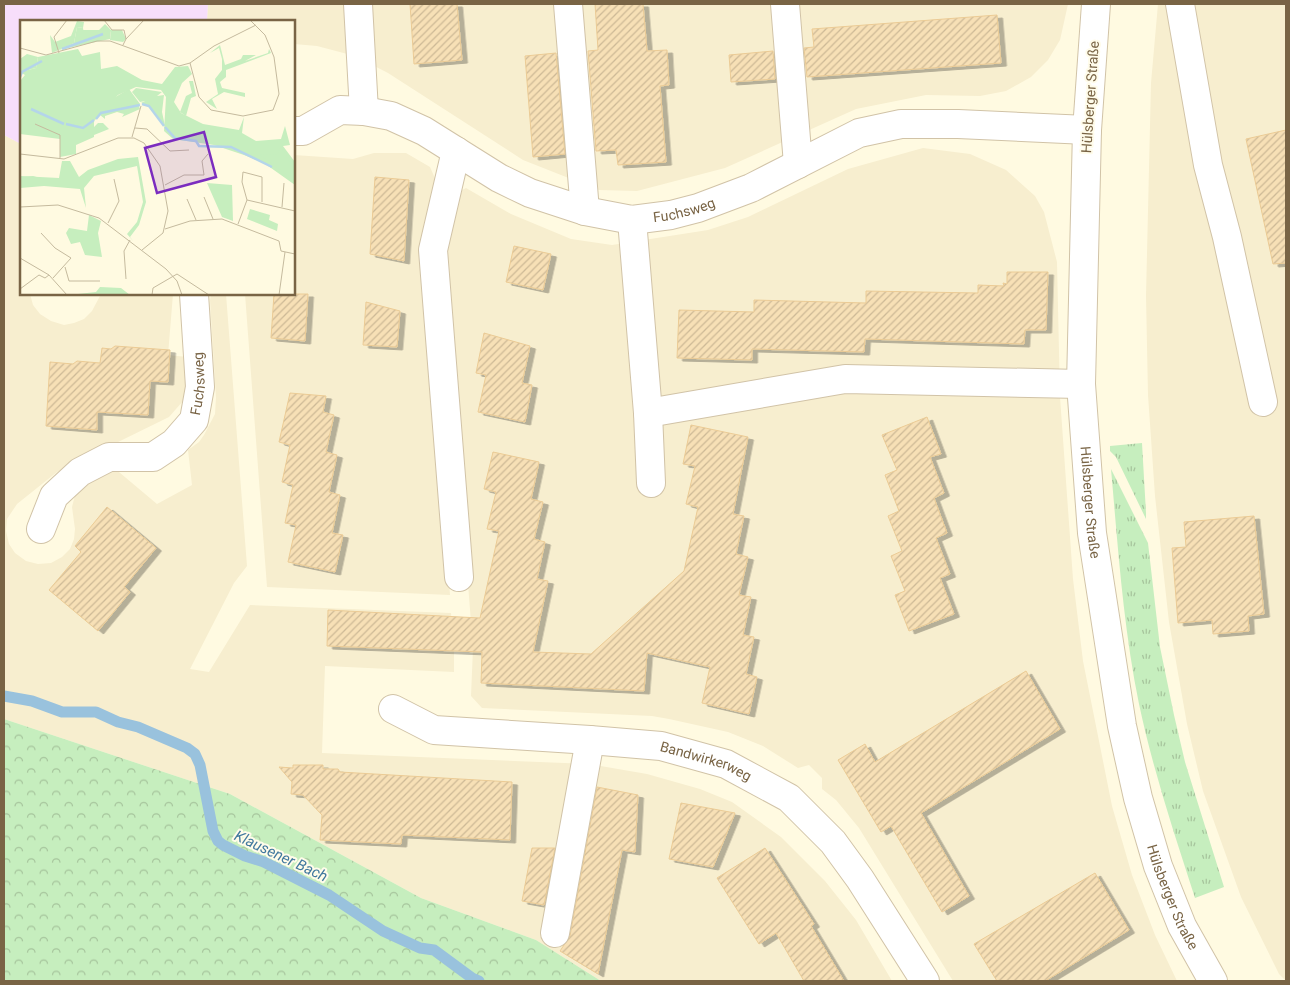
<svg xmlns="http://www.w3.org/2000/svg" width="1290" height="985" viewBox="0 0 1290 985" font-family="Roboto,sans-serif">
<defs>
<pattern id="grass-tufts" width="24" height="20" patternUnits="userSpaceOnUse" patternTransform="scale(1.25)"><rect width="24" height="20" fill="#c6eebe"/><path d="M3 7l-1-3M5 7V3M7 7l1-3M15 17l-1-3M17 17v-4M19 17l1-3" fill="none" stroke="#a6c49c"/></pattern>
<pattern id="forest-crowns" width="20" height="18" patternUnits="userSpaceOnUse" patternTransform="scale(1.25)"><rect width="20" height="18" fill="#c6eebe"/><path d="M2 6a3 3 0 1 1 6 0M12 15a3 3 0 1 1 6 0" fill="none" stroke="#a6c49c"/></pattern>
<pattern id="building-hatch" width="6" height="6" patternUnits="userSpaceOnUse" patternTransform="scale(1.25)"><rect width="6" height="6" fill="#f7e0b6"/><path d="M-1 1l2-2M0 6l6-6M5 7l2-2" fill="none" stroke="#cdb996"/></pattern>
<filter id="shadow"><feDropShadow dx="5.5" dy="3" stdDeviation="0" flood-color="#0004"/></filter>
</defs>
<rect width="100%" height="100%" fill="#fffae1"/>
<path fill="#f7eecf" d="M208,4H1068L1060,40L1048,60L1031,77L1006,91L980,96L926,95L856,109L725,168L637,191L599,190L523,160L388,73L355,56L317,46L294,44V21H207Z
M1158,4H1286V981L1279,974L1241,897L1203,791L1187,724L1169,622L1155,496L1148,395L1146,296L1151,83Z
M4,135L19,143H21V294H30L33,305L40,314L51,321L64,325L74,323L84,319L92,311L101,294H173L168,355L187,357V392L183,401L169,417L57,472L17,504L7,519L6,531L9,544L15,553L26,561L38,564L51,563L62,557L70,549L74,539L75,529L72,507L75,495L81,485L113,467L157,504L192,485L188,450L199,442L204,435L215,414L216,398L210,300L211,294H226L247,566L234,583L190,669L209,672L250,605L451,613L454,648V672L325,666L322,753L589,764L647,774L700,789L732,802L781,837L825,881L856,920L892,981H601L536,940L421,898L230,794L4,719Z
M923,148L970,154L1006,170L1035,196L1044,212L1057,262L1060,397L1073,579L1083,661L1112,806L1132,875L1155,935L1177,981H953L859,828L836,800L822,789V778L809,765L798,768L763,746L728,732L669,719L652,716L482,708L471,696L473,648L442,250L454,194L466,188L511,214L571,239L612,245L708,230L748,217L848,169Z
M374,153H406L430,167L437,183L424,250L450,595L267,587L245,294H294V155L353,159Z"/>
<path fill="#f7defb" d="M4,4H208L207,21H21V143H19L4,135Z"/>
<path fill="url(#grass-tufts)" d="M1142,443L1146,513V519L1116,457L1110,451V446Z
M1111,469L1148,543L1160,647L1174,715L1185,762L1224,887L1195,898C1174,833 1153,770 1139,704C1123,626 1118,547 1111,469Z"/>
<path fill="url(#forest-crowns)" d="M4,719L230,794L421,898L536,940L601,981H4Z"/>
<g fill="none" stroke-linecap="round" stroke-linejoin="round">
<path stroke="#99c2dd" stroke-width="11" d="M4,696L32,701L62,712H96L118,722L138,727L187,748L195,754L200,765L213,831L218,841L223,845L245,856L264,862L329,895L383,931L420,948L434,950L472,978L479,981"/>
</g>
<path fill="url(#building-hatch)" stroke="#ebcb95" filter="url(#shadow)" d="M410,4H457L462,60L414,64Z
M595,4H643L647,51L667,50L669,85L660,86L666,162L618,165L616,150L596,151L588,51L598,50Z
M997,15L1001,63L807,77L804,48L814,47L812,29Z
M773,51L775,79L731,82L729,55Z
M556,53L565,154L533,157L525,56Z
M1286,130V263L1273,264L1246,139Z
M375,177L409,180L404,261L370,254Z
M514,246L551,254L543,290L506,282Z
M1007,272H1048L1046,330H1025L1024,344L865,339L864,352L752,349V360L677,358L679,310L754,312V300L866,303V291L978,293V285L1004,286L1003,283L1007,284Z
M274,294H308L305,341L271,338Z
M366,302L400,311L397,347L363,345Z
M484,333L530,346L522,383L532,385L525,422L478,412L486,375L476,373Z
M115,346L170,350L168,382L150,381L148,415L97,412V430L46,426L50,362L73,364L77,361L100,363L102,348L111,349Z
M290,393L326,396L323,412L334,415L326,452L337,455L329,492L340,495L332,533L343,535L335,572L288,562L296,525L285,523L293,485L282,482L290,445L279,442Z
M927,417L941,454L930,457L944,493L934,498L947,533L936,538L950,574L940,578L954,614L909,631L895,595L905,591L891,556L902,551L888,516L899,511L885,475L897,470L882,435Z
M691,425L748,437L733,514L744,516L736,554L748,557L739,595L751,597L743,635L754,637L746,674L757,677L749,714L702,703L710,667L647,653L644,691L481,683L482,652L327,646L328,610L480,618L499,531L487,529L496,492L484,489L493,452L539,462L531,499L543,502L534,539L545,542L537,579L548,581L533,652L591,654L684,571L698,507L686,504L695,466L683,464Z
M107,507L156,548L124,587L130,592L98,631L49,590L81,552L75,546Z
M1254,516L1264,614L1248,616L1249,631L1213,634L1212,620L1178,623L1172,548L1186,547L1184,522Z
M1026,671L1060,729L921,813L969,896L942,912L891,826L881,832L838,760L865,744L875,762Z
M293,765H323V769H338L340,772L512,782L510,840L402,835L401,844L320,840L322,815L303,795L291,794L292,782L279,767L293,768Z
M597,787L638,795L635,852L622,850L598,974L560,951L570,936Z
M681,803L735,813L713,867L669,859Z
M532,848H555L544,905L522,901Z
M765,848L814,924L811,926L844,981H804L776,933L759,944L717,878Z
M1095,873L1129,930L1045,981H997L974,944Z"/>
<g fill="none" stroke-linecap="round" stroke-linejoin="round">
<defs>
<g id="minor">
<path d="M358,4L364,111"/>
<path d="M568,4L585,211"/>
<path d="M785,4L798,164"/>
<path id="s1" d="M1096,4L1087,130L1081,384L1092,533L1122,726L1138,798L1158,866L1182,926L1213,981"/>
<path d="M1180,4L1208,165L1227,237L1263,402"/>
<path id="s2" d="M294,131H303L340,110L364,111L391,116L424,131L499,178L530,193L585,211L632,220L671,215L698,208L751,188L859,133L901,124H958L1087,130"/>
<path d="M456,151L433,250L459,577"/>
<path d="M632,220L648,413L651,483"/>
<path d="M648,413L845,379L1081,384"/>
<path id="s3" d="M41,529L54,496L80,472L109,457H153L174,443L194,420L200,387L194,294"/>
<path id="s4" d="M393,709L434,730L590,740L661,746L726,764L789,798L833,842L860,879L925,981"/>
<path d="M555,933L590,740"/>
</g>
</defs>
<use href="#minor" stroke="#d1c3a7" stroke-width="30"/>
<use href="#minor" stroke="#fff" stroke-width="28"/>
</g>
<g text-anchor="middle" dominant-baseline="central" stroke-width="4" stroke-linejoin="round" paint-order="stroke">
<g font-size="14" fill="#796445" stroke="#fffcea">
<text transform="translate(1090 97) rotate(-86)">Hülsberger Straße</text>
<text stroke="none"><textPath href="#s2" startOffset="421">Fuchsweg</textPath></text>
<text stroke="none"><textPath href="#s3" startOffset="240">Fuchsweg</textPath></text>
<text stroke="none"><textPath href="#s1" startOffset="499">Hülsberger Straße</textPath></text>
<text stroke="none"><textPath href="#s4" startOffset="321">Bandwirkerweg</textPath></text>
<text stroke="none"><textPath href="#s1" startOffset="904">Hülsberger Straße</textPath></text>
</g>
<g font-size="15" font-style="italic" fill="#41789e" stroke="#fffcea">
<text transform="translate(281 856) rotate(25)">Klausener Bach</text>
</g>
</g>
<g transform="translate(20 20)">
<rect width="275" height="275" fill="#fffae1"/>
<path d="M57,1L64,2L63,8L57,7L54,23L32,33L30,15L35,22L51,16ZM85,4L91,10H102L106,19L103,22L90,20L91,11L64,20L62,10H79ZM200,25L205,45L221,39L223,35H236L225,41L248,33L249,29L251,33L206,50V57L200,62L202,68L225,73V77L204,72L192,79L197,89L186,82L198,74L195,59L202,50V39L199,28L190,33ZM7,34L18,37L16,48L0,52V39ZM169,61H173L176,76L171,78L166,96L160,92L166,76L172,73ZM116,68L142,72L137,76L144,75L142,92L145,106L128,85L121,83L125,81L120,82L112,72ZM109,69L120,84L91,90L92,79ZM118,137L126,182L119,205L110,217L114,222L107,214L117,202L123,182L117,146L74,156L64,168L66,188L60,169L24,166L0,168V156L39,158L42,141H50L59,157L68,150L98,139ZM80,267L101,268L110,275H49L76,272Z" fill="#c6eebe"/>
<path d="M57,7L63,8L65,20L91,10L90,19L38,30L54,23ZM58,29L62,36L80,32L81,49L97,46L122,60L142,64L155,47L168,46L172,54L162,63L154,82L161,93L183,104L219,110L224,97L222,113L236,121L261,119L265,106L270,125L263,126L275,142V165L244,143L224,135L194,125L153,119L144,111L146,77L141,70L116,67L98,75L95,78H103L95,81L92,89L111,83L118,84L120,89L102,97L104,94L97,92L85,96V99L80,95L74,101V117L56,125V134L40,137V119L0,114V61L5,55L0,52L16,48L18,37Z" fill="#c6eebe"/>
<path d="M78,103H83L89,109L74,115L71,110ZM261,127L272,146L270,157L240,135L257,134ZM13,156L24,159V165L0,167V157ZM187,163L212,165L213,201L202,197ZM230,189L250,195L249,200L258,204L257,211L227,199ZM69,195L81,201L78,213L82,237L65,235L60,222L51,224L46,213L49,208L67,211Z" fill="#c6eebe"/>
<path fill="none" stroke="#b4d5ea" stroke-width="2.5" d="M42,29L83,14M0,57L2,52L22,41M122,84L129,86L144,106M11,89L44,104M76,99L81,93L120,85M46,104L63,108L74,100M145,107L155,118L176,121L179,126L211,127L252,147"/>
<path fill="none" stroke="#c5ba9e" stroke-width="1" d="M84,0L92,10H104L106,19L103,25M106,19L124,0M0,28L26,35L77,21H90L159,46L170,43L194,26L236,5M39,33L34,17L47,0M170,43L179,77L191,90L223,96L253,90L259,74L254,37L245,15L230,0M15,104L40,115V138M115,108L127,109L150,131L169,130M112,117L121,86M0,134L44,139L98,118H114L124,123L140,146L148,191L143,213L122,230M145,165L164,155H184L182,141L188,134M184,177L193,199M167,179L176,200M227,180L222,162L223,152L242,157V182M227,180L275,191M0,187L38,185L79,198L146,249L157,261L162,275M262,187L264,163M88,203L99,181L94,159M218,204L227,180M145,209L170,201L202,199L259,221L261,231L275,234M21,213L35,228L51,238L33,258M0,238L29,255L47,275M45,247L49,261H80M106,259L104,231L110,220M0,269L19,255L25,258L29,255M132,275L133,268L157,254L189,275M259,275L265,232"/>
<path fill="#7b2cbf" fill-opacity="0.15" stroke="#7b2cbf" stroke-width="2.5" d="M184,112L196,157L137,173L125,128Z"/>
<rect width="275" height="275" fill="none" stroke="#796445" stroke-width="2.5"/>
</g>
<rect width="1290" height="985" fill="none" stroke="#796445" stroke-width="10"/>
</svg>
